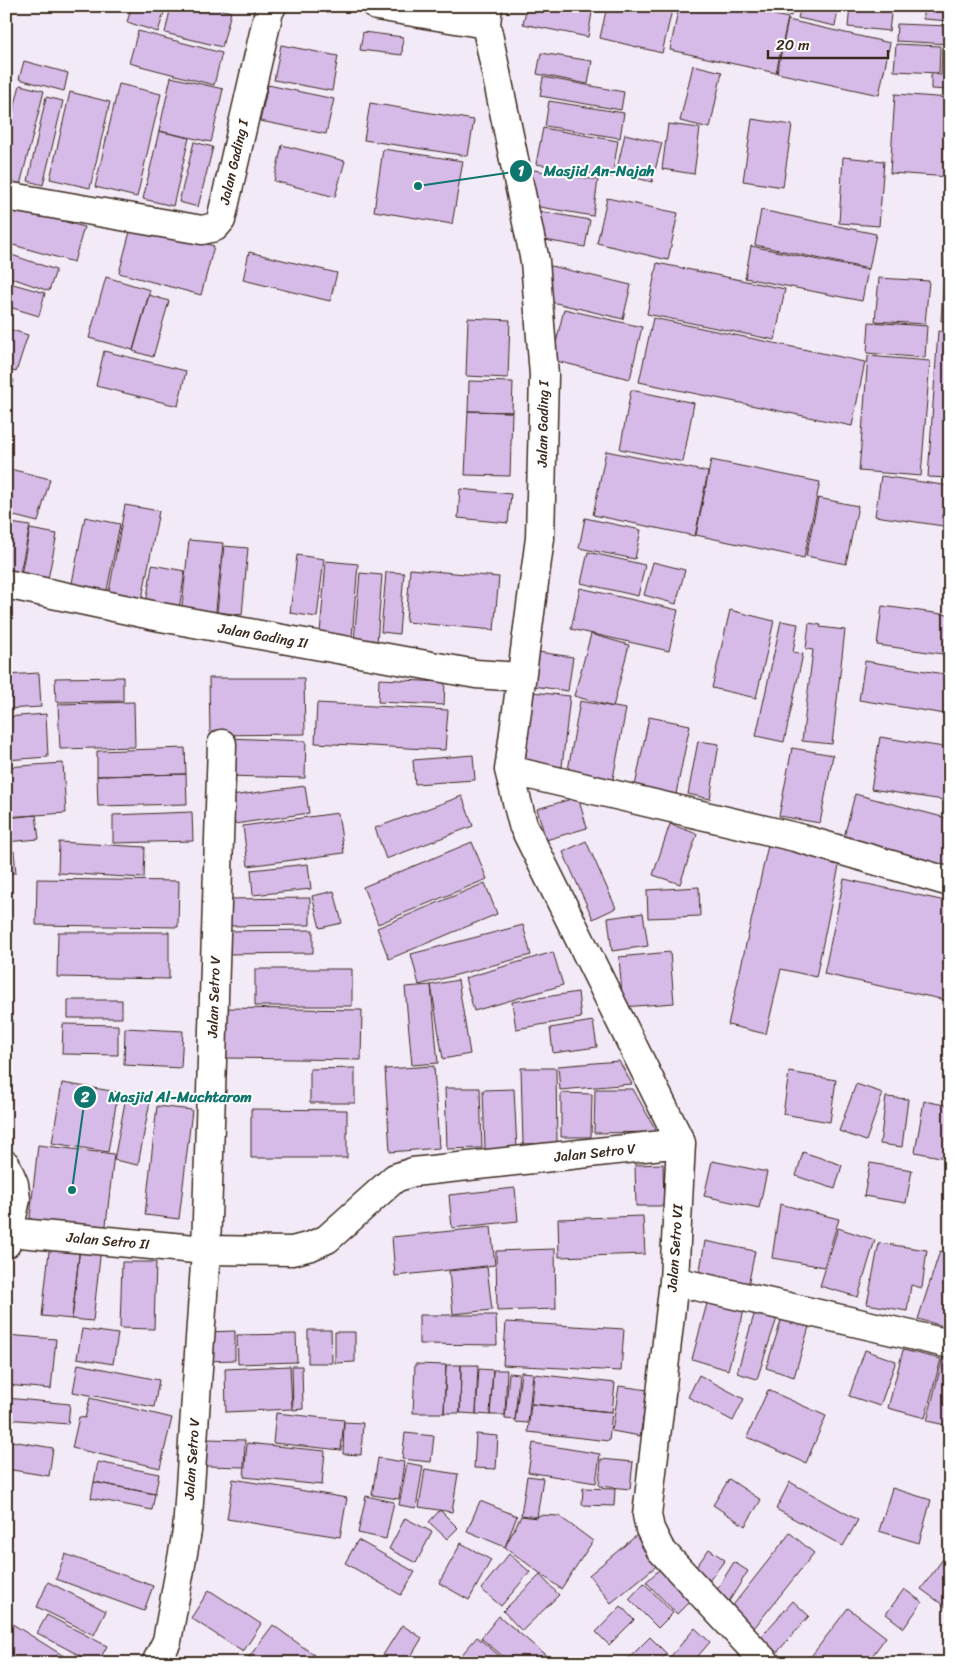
<svg xmlns="http://www.w3.org/2000/svg" width="956" height="1669" viewBox="0 0 956 1669" font-family="Sriracha,sans-serif">
<rect width="100%" height="100%" fill="#f3eaf8"/>
<filter id="ink" filterUnits="userSpaceOnUse"><feTurbulence type="fractalNoise" baseFrequency=".02" numOctaves="2"/><feDisplacementMap in="SourceGraphic" scale="10" xChannelSelector="R" yChannelSelector="G"/><feConvolveMatrix kernelMatrix="1 2 1 2 8 2 1 2 1" color-interpolation-filters="sRGB"/></filter>
<g filter="url(#ink)">
<path fill="#d6bae8" stroke="#3b2a1e" d="M132,6H166L158,32L127,22Z
M171,6H208L231,12L222,47L165,33Z
M527,6H593L588,37L523,24Z
M607,6H673L662,53L600,38Z
M679,6H735L788,18L776,73L670,50Z
M759,6H793L791,16L759,9Z
M801,6H839L835,26L798,18Z
M850,6H892L889,31L848,27Z
M923,6H950V21L923,19Z
M788,20L890,43L879,95L777,73Z
M897,24L950,26V44L896,41Z
M138,31L222,53L214,85L129,63Z
M363,32L403,37L402,55L360,50Z
M896,44L940,46L939,73L894,71Z
M281,45L338,56L332,91L274,80Z
M942,48H950V90L931,89V74L941,75Z
M541,53L592,61L588,84L537,74Z
M24,61L68,73L64,91L19,79Z
M693,65L722,72L710,128L680,121Z
M171,77L223,89L211,142L159,131Z
M543,77L624,92L621,110L540,96Z
M119,84L161,94L137,197L95,187Z
M20,85L44,91L20,185L6,181V139Z
M268,85L334,99L326,134L260,121Z
M70,92L110,102L90,188L50,179Z
M895,94L950,98V321H941L950,177L890,173Z
M46,97L63,101L43,185L28,181Z
M549,101L624,113L620,138L545,126Z
M370,103L474,120L468,156L364,140Z
M752,119L792,125L783,187L743,181Z
M668,124L700,128L694,174L662,169Z
M543,128L618,141L612,177L536,164Z
M159,131L189,138L173,206L143,199Z
M625,134L662,143L652,182L616,173Z
M194,142L213,147L198,207L179,202Z
M282,145L345,161L335,197L274,181Z
M383,149L463,161L452,224L374,211Z
M843,157L884,161L879,226L839,223Z
M527,169L598,180L593,216L534,206Z
M607,198L678,213L668,260L597,243Z
M6,205L84,227L74,262L6,243Z
M761,210L876,234L869,269L755,245Z
M538,211L590,220L585,247L533,238Z
M132,224L214,246L201,295L119,273Z
M751,246L868,270L862,301L745,278Z
M249,252L337,273L330,301L243,280Z
M6,253L56,270L49,291L6,276Z
M657,263L785,289L775,340L647,314Z
M547,265L631,285L623,319L539,299Z
M106,277L150,290L133,350L89,338Z
M879,278L929,281L925,324L875,321Z
M6,282L45,293L39,316L6,306Z
M149,295L169,301L153,357L133,351Z
M564,309L642,327L630,379L552,360Z
M468,318L510,320L508,378L466,376Z
M653,318L865,362L852,426L639,382Z
M869,322L927,326L925,358L867,353Z
M6,328L28,335L16,372L6,369Z
M938,331L950,332V478L928,477Z
M104,351L186,371L178,406L96,386Z
M868,356L930,361L921,476L859,471Z
M6,378L14,380L6,409Z
M469,381L513,382L512,412L468,411Z
M631,390L694,403L683,462L620,449Z
M468,411L512,412L510,476L465,475Z
M606,451L708,472L695,536L593,515Z
M711,460L820,482L804,558L696,535Z
M6,468L50,479L38,522L6,514Z
M881,476L950,486V527L875,516Z
M460,489L511,494L508,523L458,518Z
M818,498L858,506L846,564L806,556Z
M125,505L159,511L140,609L107,602Z
M85,517L120,524L105,600L70,593Z
M585,518L641,530L635,559L579,548Z
M11,523L30,526L18,582L6,580V547Z
M30,529L57,534L46,589L19,584Z
M189,540L223,543L215,619L181,615Z
M224,546L248,548L242,615L217,612Z
M588,552L645,565L638,596L581,583Z
M297,555L324,559L317,617L290,613Z
M326,561L358,564L352,637L320,633Z
M653,562L685,570L676,604L644,595Z
M152,565L185,571L178,616L145,610Z
M410,569L499,577L494,630L406,622Z
M386,572L404,573L399,634L381,632Z
M360,573L382,575L377,643L354,641Z
M580,588L678,610L669,651L571,629Z
M882,606L950,615V655L877,645Z
M730,610L774,621L756,698L712,688Z
M781,621L798,624L793,652L803,654L784,742L756,736Z
M809,623L821,625L820,627L845,630L832,744L802,741L813,650L806,649Z
M591,634L629,645L613,707L574,696Z
M531,651L573,657L568,691L527,685Z
M865,661L950,675L945,714L859,700Z
M39,673L41,707L6,709V675Z
M123,677V701L56,702L55,678Z
M209,678H304L305,734L210,735Z
M379,679L445,682L444,705L378,702Z
M532,692L570,696L562,767L525,763Z
M580,701L626,709L612,784L567,776Z
M134,702L135,747L60,749L58,704Z
M317,703L448,710L445,750L315,743Z
M46,714L48,757L6,760V717Z
M649,717L690,725L676,794L635,786Z
M880,737L950,748V801L871,789Z
M226,738L306,741L305,778L224,776Z
M698,741L719,744L710,799L688,794Z
M185,748L186,774L97,776V751Z
M792,748L833,755L820,823L779,816Z
M473,755L475,780L415,784L413,760Z
M63,763L66,813L6,817V767Z
M186,774L187,804L98,806L97,776Z
M305,786L309,813L235,824L231,796Z
M855,794L950,819V872L842,845Z
M462,796L473,826L386,859L375,828Z
M578,797L587,828L546,840L537,809Z
M192,812L193,841L113,843V815Z
M338,813L344,853L248,866L243,826Z
M36,815L39,839L6,842V818Z
M670,824L697,834L680,884L653,875Z
M586,841L616,908L593,919L563,852Z
M59,842L145,847L144,878L58,873Z
M472,842L487,879L378,924L363,887Z
M768,845L840,861L816,977L781,969L766,1034L728,1025Z
M14,851L16,873H6V852Z
M308,864L311,889L253,895L251,870Z
M37,879L179,881L178,927L36,925Z
M844,879L950,902V1001L824,974Z
M485,883L497,914L389,959L377,928Z
M699,887L700,916L648,918L647,890Z
M334,891L342,923L320,928L312,896Z
M310,898V925L226,926L225,899Z
M643,913L648,946L612,951L608,918Z
M523,925L531,955L419,985L411,954Z
M313,930V953L226,954V931Z
M58,932H169V979L57,977Z
M553,952L563,985L474,1011L465,978Z
M670,952L674,1003L623,1007L619,957Z
M255,969H352V1006H255Z
M458,980L470,1054L443,1059L431,985Z
M431,985L438,1063L412,1065L405,987Z
M578,992L581,1018L516,1029L512,1002Z
M68,1000H122V1018H68Z
M227,1008L362,1010L361,1060L226,1058Z
M593,1021L597,1047L553,1053L550,1028Z
M63,1024L118,1025V1055L62,1054Z
M125,1028L183,1031L181,1068L124,1065Z
M619,1061L632,1084L560,1090L558,1066Z
M434,1066L439,1148L390,1152L385,1069Z
M355,1068V1103H310V1069Z
M521,1068H556L557,1143L523,1144Z
M789,1072L836,1080L830,1122L783,1114Z
M62,1083L118,1092L108,1152L52,1143Z
M856,1084L883,1093L866,1141L839,1131Z
M445,1088H480L482,1148L447,1149Z
M514,1089L517,1149L485,1150L483,1090Z
M595,1089H633L657,1132L594,1133Z
M561,1093L592,1094L591,1137H561Z
M126,1097L150,1101L138,1165L114,1160Z
M886,1097L908,1099L902,1147L880,1144Z
M924,1101L950,1106V1159L915,1152Z
M157,1106L192,1110L179,1219L145,1215Z
M251,1109L347,1110V1158H251Z
M38,1145L114,1154L105,1234L29,1226Z
M803,1152L842,1165L835,1189L796,1176Z
M712,1161L767,1172L759,1208L704,1196Z
M870,1163L912,1170L906,1203L864,1196Z
M663,1164L664,1206H636L635,1165Z
M515,1188L518,1221L452,1228L449,1195Z
M780,1204L839,1219L824,1267L772,1258Z
M643,1216L645,1254L559,1257L558,1219Z
M491,1227L495,1265L395,1276L392,1237Z
M838,1228L875,1240L858,1297L820,1286Z
M705,1241L755,1251L747,1291L698,1281Z
M50,1242L80,1246L72,1319L42,1316Z
M879,1243L927,1250L922,1288L911,1285L907,1311L867,1304Z
M80,1246L101,1248L93,1321L72,1319Z
M555,1249L556,1309L497,1311L496,1251Z
M940,1251L950,1254V1328L918,1319Z
M122,1262H156L154,1329L120,1328Z
M487,1267L492,1310L453,1314L449,1271Z
M709,1296L745,1307L728,1370L692,1359Z
M756,1308L778,1315L757,1379L737,1373Z
M419,1315H496L497,1345L419,1344Z
M782,1318L809,1327L794,1377L766,1368Z
M506,1322L624,1329L621,1371L503,1365Z
M82,1329L118,1334L113,1364L77,1358Z
M308,1330H331L332,1363H308Z
M235,1331V1360L205,1361V1332Z
M335,1332H355V1362L335,1363Z
M296,1334L297,1362L238,1364L237,1335Z
M6,1335L56,1339L51,1389L6,1385Z
M865,1350L896,1361L880,1406L849,1396Z
M903,1350L941,1359L925,1418L888,1408Z
M943,1357L950,1359V1426L927,1421Z
M78,1364L159,1380L154,1407L73,1392Z
M415,1364L446,1365L444,1413H413Z
M446,1365H461L460,1413H444Z
M461,1365H478L476,1414L460,1413Z
M290,1366L292,1409L226,1412L225,1369Z
M292,1366H302L303,1409L293,1410Z
M479,1369L493,1370L490,1415L476,1414Z
M493,1370H507L505,1415H490Z
M521,1372L533,1373L528,1423L515,1422Z
M509,1373L519,1374L515,1420L505,1419Z
M534,1374L615,1383L612,1412L531,1404Z
M699,1375L744,1399L733,1421L688,1397Z
M619,1386L648,1390L640,1436L612,1431Z
M768,1390L826,1416L806,1463L747,1437Z
M6,1398L70,1404L68,1424L6,1419Z
M90,1398L172,1418L160,1468L72,1448L79,1417L85,1418Z
M531,1404L612,1412L609,1441L528,1432Z
M276,1413L344,1420L341,1450L273,1443Z
M344,1422L363,1423L361,1455L343,1454Z
M405,1433L434,1436L431,1462L402,1459Z
M476,1434L498,1436L496,1469L474,1468Z
M207,1439L245,1440L244,1467L206,1466Z
M6,1440L53,1448L49,1476L6,1469Z
M247,1443L325,1451L322,1485L244,1477Z
M533,1443L600,1454L596,1483L528,1472Z
M378,1458L404,1462L399,1499L372,1495Z
M601,1459L633,1462L630,1489L599,1486Z
M98,1462L159,1474L155,1494L94,1482Z
M407,1463L423,1466L416,1508L399,1505Z
M425,1469L458,1474L452,1512L419,1507Z
M527,1476L543,1478L537,1517L521,1515Z
M233,1479L347,1498L340,1537L227,1519Z
M729,1479L761,1500L745,1526L713,1505Z
M94,1482L155,1494L152,1510L91,1498Z
M790,1482L858,1520L843,1546L776,1509Z
M583,1488L615,1489L614,1506L582,1505Z
M892,1488L931,1500L919,1543L879,1531Z
M366,1496L394,1502L386,1539L358,1533Z
M480,1501L517,1516L505,1547L467,1531Z
M440,1510L458,1528L447,1539L429,1522Z
M539,1515L559,1516L593,1541L561,1589L505,1547L521,1516L537,1518Z
M405,1518L432,1532L416,1563L389,1549Z
M790,1533L814,1553L754,1628L730,1609Z
M637,1535L660,1563L611,1603L589,1575Z
M358,1540L415,1572L401,1595L345,1563Z
M461,1543L491,1560L469,1600L439,1583Z
M709,1549L725,1560L709,1581L694,1570Z
M65,1554L153,1586L144,1611L56,1579Z
M509,1554L530,1572L501,1606L481,1589Z
M943,1559L950,1564V1610L921,1589Z
M734,1562L748,1571L726,1606L712,1597Z
M660,1569L691,1600L677,1614L646,1582Z
M540,1575L559,1595L522,1631L503,1611Z
M48,1582L106,1611L94,1635L37,1607Z
M644,1583L673,1613L658,1628L629,1599Z
M904,1589L922,1602L904,1628L886,1614Z
M209,1590L261,1624L243,1652L191,1618Z
M793,1601L809,1616L773,1657L756,1642Z
M621,1606L634,1620L609,1645L596,1632Z
M848,1608L886,1637L867,1663H806Z
M47,1615L107,1646L98,1663H94L37,1633Z
M499,1616L549,1658L545,1663H511L481,1638Z
M6,1620L75,1663H21L6,1654Z
M273,1625L314,1655L308,1663H257L249,1657Z
M402,1625L422,1638L407,1663H378Z
M695,1628L710,1642L692,1663H665Z
M477,1637L508,1663H463L458,1659Z
M650,1637L667,1654L658,1663H624Z"/>
<g fill="none" stroke-linecap="round" stroke-linejoin="round">
<defs>
<path id="minor" d="M377,6L486,24
M488,6L486,24L535,261L544,375L540,538L509,770L523,825L681,1143L674,1281L647,1515L650,1529L660,1549L766,1663
M6,196L202,230L215,227L221,220L269,11L272,6
M6,584L161,617L476,674L521,677
M509,770L795,837L950,882
M6,1165L14,1184L16,1199L6,1244
M9,1232L206,1250L222,744
M674,1281L950,1344
M156,1663L167,1641L187,1531L206,1250L292,1251L311,1246L327,1239L395,1178L413,1172L681,1143"/>
</defs>
<use href="#minor" stroke="#3b2a1e" stroke-width="31"/>
<use href="#minor" stroke="#fff" stroke-width="28"/>
</g>
</g>
<g text-anchor="middle" dominant-baseline="central" stroke-width="4" stroke-linejoin="round" paint-order="stroke">
<g font-size="14" fill="#3b2a1e" stroke="#fff">
<text transform="translate(234 162) rotate(-77)">Jalan Gading I</text>
<text transform="translate(543 424) rotate(-89)">Jalan Gading I</text>
<text transform="translate(263 636) rotate(10)">Jalan Gading II</text>
<text transform="translate(214 997) rotate(-88)">Jalan Setro V</text>
<text transform="translate(595 1153) rotate(-6)">Jalan Setro V</text>
<text transform="translate(108 1241) rotate(5)">Jalan Setro II</text>
<text transform="translate(675 1248) rotate(-86)">Jalan Setro VI</text>
<text transform="translate(192 1459) rotate(-86)">Jalan Setro V</text>
</g>
</g>
<path fill="none" stroke="#0f766e" stroke-width="2" d="M418 186L521 171M72 1190L85 1097"/>
<g fill="#0f766e" stroke="#fff" stroke-width="2">
<circle cx="418" cy="186" r="5"/>
<circle cx="72" cy="1190" r="5"/>
<circle cx="521" cy="171" r="12"/>
<circle cx="85" cy="1097" r="12"/>
</g>
<g font-size="15" text-anchor="middle" font-weight="bold" fill="#fff">
<text x="521" y="176">1</text>
<text x="85" y="1102">2</text>
</g>
<g font-size="15" text-anchor="middle" font-weight="bold" fill="#0f766e" stroke="#fff" stroke-width="4" stroke-linejoin="round" paint-order="stroke">
<text x="599" y="176">Masjid An-Najah</text>
<text x="180" y="1102">Masjid Al-Muchtarom</text>
</g>
<rect width="956" height="1669" fill="none" stroke="#fff" stroke-width="25"/>
<rect x="12" y="12" width="931" height="1644" fill="none" stroke="#3b2a1e" stroke-width="2" filter="url(#ink)"/>
<path d="M768 50v8h120v-8" fill="none" stroke="#3b2a1e" stroke-width="2.5"/>
<text x="776" y="50" font-size="15" fill="#3b2a1e" stroke="#ffffff" stroke-width="4" paint-order="stroke">20 m</text>
</svg>
